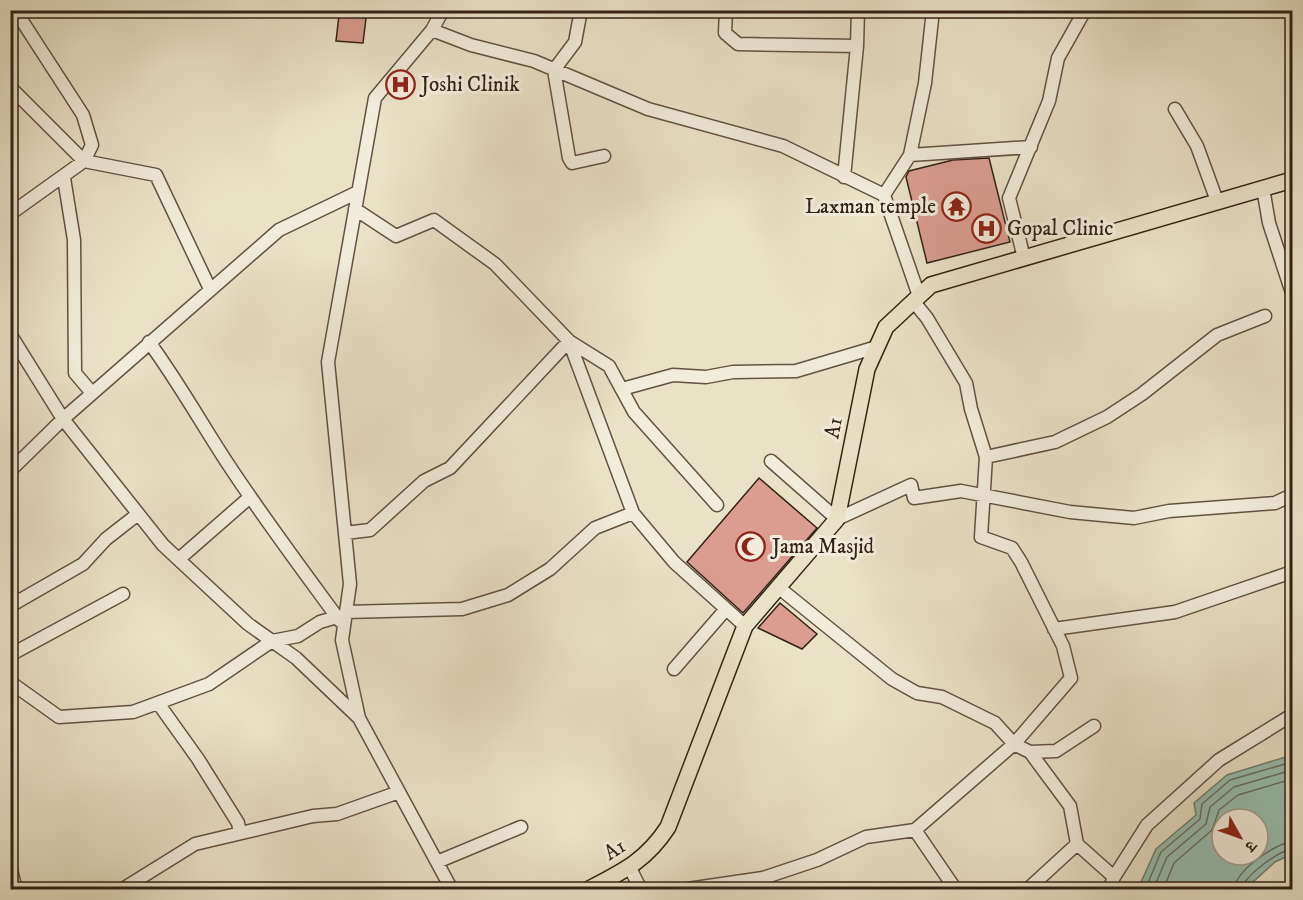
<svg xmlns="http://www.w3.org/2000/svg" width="1303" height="900" viewBox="0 0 1303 900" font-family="'IM FELL DW Pica','Noto Serif Devanagari',serif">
<rect width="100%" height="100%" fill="#eae2c7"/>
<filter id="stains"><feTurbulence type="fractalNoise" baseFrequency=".00333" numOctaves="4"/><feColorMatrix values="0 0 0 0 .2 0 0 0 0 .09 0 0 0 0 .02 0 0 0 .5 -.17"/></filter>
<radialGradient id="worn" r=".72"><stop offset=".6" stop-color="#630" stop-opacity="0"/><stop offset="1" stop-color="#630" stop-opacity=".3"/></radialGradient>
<path fill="#98bfb0" stroke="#708072" stroke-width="1.5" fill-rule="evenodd" d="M1292,755V854L1275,862L1245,889H1138L1156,849L1196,815L1194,803L1227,775ZM1222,819H1258V855H1222Z"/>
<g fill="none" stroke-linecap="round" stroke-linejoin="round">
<path stroke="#667062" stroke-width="1.5" d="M1145,890L1161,852L1200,819L1202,804L1230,780L1292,762
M1153,890L1167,857L1206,824L1210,807L1234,787L1292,770
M1163,890L1174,863L1212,830L1219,810L1238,795L1292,779
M1234,890C1235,871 1275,843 1292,842
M1242,890C1243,876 1279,851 1292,849"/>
</g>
<path fill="#da9d90" stroke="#332215" stroke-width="1.5" d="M339,15L366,18L363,43L336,41Z
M406,75L411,90L396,94L394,88Z
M989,158L1010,242L927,263L906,177L909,171L953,160Z
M759,478L817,528L743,613L687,562Z
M780,603L817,634L802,649L758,628Z"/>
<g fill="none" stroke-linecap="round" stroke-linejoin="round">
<defs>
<path id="minor" d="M443,10L432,30L375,98L328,362L350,584L342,640L359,718L452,890
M581,10L575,42L554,70L569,158L572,163L604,156
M726,10L725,33L738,44L857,46
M432,30L471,45L534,61L648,109L783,146L884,195L919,296
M10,87L84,161L156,175L210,289
M1175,109L1197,146L1217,201
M910,155L925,83L933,10
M844,177L857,46L858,10
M64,178L74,240L75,373L92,393
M1263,188L1269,223L1292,293
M884,195L910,155L1031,147
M355,209L396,236L434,220L495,264L569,341L633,513L674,562L745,626
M10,214L84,161L92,145L83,115L15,10
M1024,258L1009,198L1049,101L1058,58L1085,10
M10,334L63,419L163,545L248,624L296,658L359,718
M149,342C177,380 200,421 226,461C262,516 301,568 340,621
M622,389L673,375L706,377L733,372L796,371L877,347
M986,457L1055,442L1107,417L1142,394L1217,335L1265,316
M771,461L837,519L911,485L914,498L961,491L1070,512L1134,518L1169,511L1275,503L1292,495
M10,471L63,419L279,230L358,192
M345,533L370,530L424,481L450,468L569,341L609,366L634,412L717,505
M179,559L250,497
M778,587L892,679L917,693L942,697L995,723L1014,744L1030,752L1070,806L1077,844L1114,877
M10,606L83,564L106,539L138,514
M346,612L462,609L508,595L550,569L595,528L633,513
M1054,629L1175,612L1292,572
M10,655L123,594
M674,669L726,609
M10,682L59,717L133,712L209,684L272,641L298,636L320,622L337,617
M158,703L198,759L238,823L240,833
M1030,752L1056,751L1094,726
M915,830L956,890
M437,862L521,827
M10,866L16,890
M630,868L641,890
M121,890L195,844L313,816L337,814L399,792
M681,890L763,878L817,860L866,837L915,830L1014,744L1071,678L1063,646L1021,562L1012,548L981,537L986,457L971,409L966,383L927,318L914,302
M1027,890L1077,844
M1109,890L1114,877L1147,825L1219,760L1292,715"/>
<path id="major" d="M587,890C622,872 646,861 668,827L745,626L837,519L867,369L886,327L931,285L1292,180"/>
</defs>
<use href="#minor" stroke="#615242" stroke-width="15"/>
<use href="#major" stroke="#332215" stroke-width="18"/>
<use href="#minor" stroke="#f1ecdb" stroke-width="12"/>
<use href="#major" stroke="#eae2c7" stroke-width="15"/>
</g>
<defs>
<symbol id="hospital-ring" viewBox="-11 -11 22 22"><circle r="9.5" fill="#f1ecdb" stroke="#8f2418" stroke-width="1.5"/><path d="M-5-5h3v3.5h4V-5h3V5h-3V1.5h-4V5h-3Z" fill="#8f2418"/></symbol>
<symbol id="temple-ring" viewBox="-11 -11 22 22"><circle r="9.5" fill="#f1ecdb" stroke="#8f2418" stroke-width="1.5"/><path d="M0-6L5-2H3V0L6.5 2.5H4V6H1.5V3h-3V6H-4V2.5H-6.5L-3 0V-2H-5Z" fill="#8f2418"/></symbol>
<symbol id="mosque-ring" viewBox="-11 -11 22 22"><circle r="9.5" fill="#f1ecdb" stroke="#8f2418" stroke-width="1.5"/><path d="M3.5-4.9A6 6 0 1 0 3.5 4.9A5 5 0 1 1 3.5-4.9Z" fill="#8f2418"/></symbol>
</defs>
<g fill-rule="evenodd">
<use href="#hospital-ring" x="384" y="68" width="33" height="33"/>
<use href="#temple-ring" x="940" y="190" width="33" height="33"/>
<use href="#hospital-ring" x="970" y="212" width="33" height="33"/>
<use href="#mosque-ring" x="734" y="530" width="33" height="33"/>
</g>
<g text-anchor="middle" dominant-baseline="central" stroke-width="6" stroke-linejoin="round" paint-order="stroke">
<g font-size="21" fill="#332215" stroke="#f1ecdb" text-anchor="start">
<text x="421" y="85">Joshi Clinik</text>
<text x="936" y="207" text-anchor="end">Laxman temple</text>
<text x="1007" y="229">Gopal Clinic</text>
<text x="772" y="547">Jama Masjid</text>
</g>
<g font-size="21" fill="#332215" stroke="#f1ecdb">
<text transform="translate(834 428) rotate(-79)">A1</text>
<text transform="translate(615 850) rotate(-32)">A1</text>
</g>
</g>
<rect width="1303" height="900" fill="none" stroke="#eae2c7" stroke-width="36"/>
<rect x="12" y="12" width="1279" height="876" fill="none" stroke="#332215" stroke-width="3"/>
<rect x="18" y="18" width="1267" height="864" fill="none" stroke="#332215" stroke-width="1.5"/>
<g transform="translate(1240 837) rotate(130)"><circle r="28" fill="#f1ecdb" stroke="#a59b8c" stroke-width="1.5"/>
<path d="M0-4.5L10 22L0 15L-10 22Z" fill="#8f2418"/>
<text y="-9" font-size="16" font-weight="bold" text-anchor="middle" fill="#332215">उ</text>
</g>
<rect width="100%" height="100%" filter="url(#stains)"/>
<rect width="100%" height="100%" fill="url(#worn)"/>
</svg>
